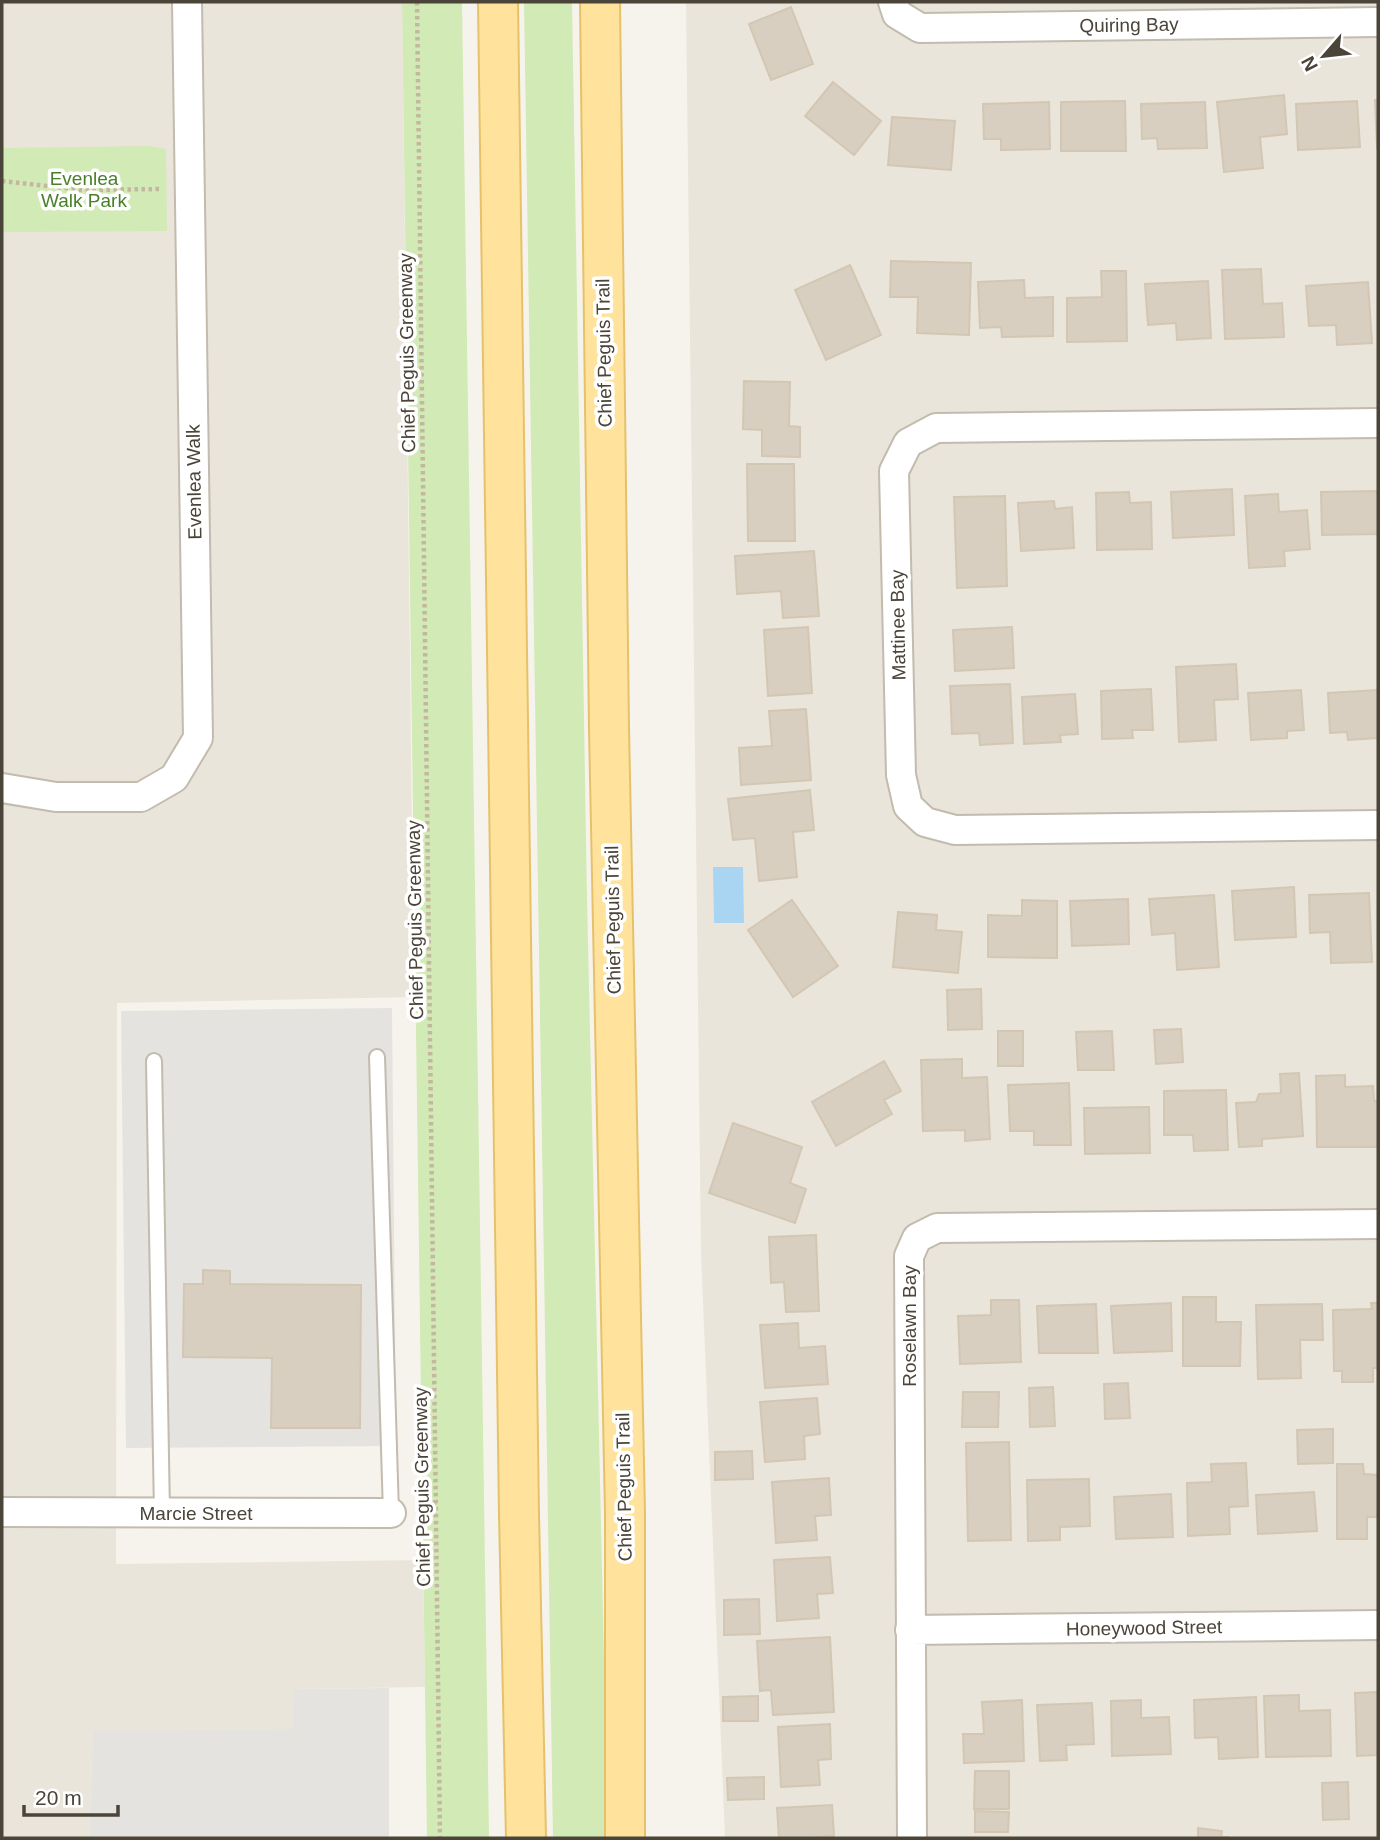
<svg xmlns="http://www.w3.org/2000/svg" width="1380" height="1840" viewBox="0 0 1380 1840" font-family="Arial,sans-serif">
<rect width="100%" height="100%" fill="#f6f3ec"/>
<path fill="#eae5da" d="M2,2H402L414,997L117,1003L116,1564L423,1560L425,1687L294,1689V1733L93,1732L89,1838H2Z
M686,2H1378V1838H725L701,1253Z"/>
<path fill="#d2eab5" d="M402,2H462L489,1838H427Z
M524,2H572L587,899L608,1838H553Z
M149,146L166,149L167,231L2,232V148Z"/>
<path fill="#e5e3e0" d="M392,1008L396,1446L126,1448L121,1011Z
M389,1688V1838H89L93,1732L293,1729L294,1689Z"/>
<path fill="#a9d4f2" d="M713,867H743L744,923H714Z"/>
<path fill="#d8cfc1" stroke="#d3c7b4" stroke-width="2" d="M791,7L813,64L771,80L749,24Z
M833,82L881,121L854,155L805,116Z
M1284,95L1287,134L1260,137L1263,168L1224,172L1217,102Z
M1375,100H1378V148H1377Z
M1125,101L1126,151H1061V102Z
M1357,101L1360,147L1298,150L1296,104Z
M1049,102L1050,149L1001,150V139H984L983,104Z
M1205,102L1207,148L1158,149L1157,138L1142,139L1141,104Z
M892,117L955,121L951,170L888,165Z
M891,261L971,263L969,335L917,333L918,297H890Z
M850,265L881,335L826,360L795,290Z
M1261,269L1263,304L1282,303L1284,337L1225,339L1222,270Z
M1101,271H1126L1127,341L1067,342V298L1102,297Z
M1024,280L1025,298L1053,297V336L1002,337L1001,327L980,328L978,282Z
M1208,281L1211,338L1177,340L1176,323L1148,325L1145,284Z
M1368,282L1372,343L1337,345L1336,325L1309,326L1306,286Z
M744,381L790,382L789,426L800,427V457L762,456V430L743,429Z
M747,464H794L795,541H748Z
M1232,489L1234,535L1173,538L1171,492Z
M1378,491V534L1322,535L1321,492Z
M1129,492L1130,503L1151,502L1152,549L1097,550L1096,493Z
M1278,494L1279,512L1307,510L1310,549L1284,551L1285,566L1249,568L1245,496Z
M1005,496L1007,586L957,588L954,497Z
M1054,501L1055,509L1072,507L1074,548L1021,551L1018,503Z
M814,551L819,616L783,618L781,591L737,594L735,556Z
M808,627L812,693L768,696L764,630Z
M1012,627L1014,668L955,671L953,630Z
M1236,664L1238,699L1214,700L1216,740L1179,742L1176,667Z
M1010,684L1013,743L980,745L979,733L952,734L950,686Z
M1151,689L1153,730H1132L1133,738L1102,739L1101,691Z
M1301,690L1304,730L1287,731V738L1251,740L1248,693Z
M1378,690V738L1348,740L1347,732L1330,733L1328,693Z
M1075,694L1078,734L1060,735L1061,742L1024,744L1022,697Z
M806,709L811,780L741,785L739,748L772,746L769,711Z
M810,790L814,830L793,832L797,877L759,881L755,838L733,840L728,799Z
M1294,887L1296,937L1235,940L1232,891Z
M1369,893L1372,962L1331,963L1330,932L1310,933L1309,895Z
M1214,895L1219,967L1177,970L1175,933L1152,935L1149,899Z
M1128,899L1129,944L1072,946L1070,901Z
M792,900L838,966L793,997L748,930Z
M1022,900L1057,901V958L988,957V915L1022,916Z
M898,912L937,915L936,930L962,932L958,973L893,967Z
M981,989L982,1029L948,1030L947,990Z
M1181,1029L1183,1062L1156,1064L1154,1030Z
M998,1031H1023V1066H998Z
M1112,1031L1114,1070H1078L1076,1032Z
M962,1059V1078L987,1077L990,1139L965,1141V1130L923,1131L921,1060Z
M884,1061L901,1091L884,1100L892,1114L836,1146L812,1102Z
M1299,1073L1303,1136L1262,1139V1146L1239,1147L1236,1103L1256,1102L1259,1094L1281,1093L1280,1074Z
M1345,1075V1087L1373,1086L1374,1101H1378V1147H1317L1316,1076Z
M1069,1083L1071,1145H1034V1131H1010L1008,1085Z
M1226,1090L1228,1150L1194,1151L1193,1135H1164V1091Z
M1149,1107L1150,1153L1085,1154L1084,1108Z
M733,1123L802,1147L790,1183L806,1189L795,1223L709,1193Z
M816,1235L819,1311L786,1312L784,1282L771,1283L769,1237Z
M203,1270L230,1271V1284L361,1285L360,1428H271L272,1358L183,1357L184,1284H203Z
M1183,1297H1216V1322H1241L1240,1366H1183Z
M991,1300H1019L1021,1362L960,1364L958,1316L991,1315Z
M1171,1303L1172,1351L1114,1353L1111,1306Z
M1371,1303H1378V1368H1373V1382H1342V1371H1334L1333,1310L1372,1309Z
M1096,1304L1098,1353H1039L1037,1306Z
M1322,1304L1323,1340H1300L1301,1378L1258,1379L1256,1305Z
M798,1323L799,1348L825,1346L828,1384L765,1388L760,1325Z
M1128,1383L1130,1418L1105,1419L1104,1384Z
M1053,1387L1055,1426L1030,1427L1029,1388Z
M963,1392H999L998,1427H962Z
M817,1398L820,1434L804,1436L805,1459L765,1462L760,1402Z
M1333,1429V1463L1298,1464L1297,1430Z
M1009,1442L1011,1540L968,1541L966,1443Z
M752,1451L753,1479L715,1480V1452Z
M1246,1463L1248,1506L1229,1507L1230,1534L1188,1536L1187,1483L1212,1482L1211,1464Z
M1337,1464H1363L1364,1474L1378,1475V1517H1367V1539H1337Z
M829,1478L831,1515L815,1516L817,1540L776,1543L772,1482Z
M1089,1479L1090,1526L1060,1527V1540L1028,1541L1027,1480Z
M1314,1492L1317,1531L1258,1534L1256,1495Z
M1171,1494L1173,1537L1116,1539L1114,1497Z
M830,1557L833,1593L817,1594L819,1618L777,1621L774,1560Z
M759,1599L760,1634L724,1635V1600Z
M830,1637L834,1712L773,1715L771,1690L760,1691L757,1641Z
M1378,1692V1755L1357,1756L1355,1693Z
M1299,1695V1711L1330,1710L1331,1756L1266,1757L1264,1696Z
M758,1696V1721H723V1697Z
M1256,1697L1258,1757L1219,1759L1218,1737L1195,1738L1194,1700Z
M1022,1700L1024,1761L964,1763L963,1734H984L982,1702Z
M1141,1700V1718L1169,1717L1171,1754L1112,1756L1111,1701Z
M1092,1703L1094,1744L1066,1745L1067,1760L1040,1761L1037,1705Z
M830,1724L831,1759L818,1760L820,1785L781,1787L778,1727Z
M975,1771H1009V1809H974Z
M764,1777V1799L728,1800L727,1778Z
M1348,1782L1349,1819L1323,1820L1322,1783Z
M832,1805L834,1836L815,1837V1838H779L777,1808Z
M975,1811L1009,1812L1008,1832H975Z
M1198,1828L1222,1831L1221,1837H1228V1838H1198Z"/>
<g fill="none" stroke-linecap="round" stroke-linejoin="round">
<defs>
<path id="service" d="M377,1057L391,1513
M154,1061L162,1513"/>
<path id="minor" d="M893,2L897,14L920,28L1378,22
M1378,423L936,428L908,443L894,471L901,775L908,806L925,822L955,830L1378,825
M2,788L56,797H141L174,778L198,738L187,2
M2,1512L391,1513
M910,1630L1378,1625
M912,1838L909,1256L917,1238L937,1228L1378,1224"/>
<path id="primary" d="M498,2L519,1514L526,1838
M600,2L609,728L625,1513V1838"/>
</defs>
<use href="#service" stroke="#c2bbae" stroke-width="18"/>
<use href="#minor" stroke="#c2bbae" stroke-width="32"/>
<use href="#primary" stroke="#e6c16a" stroke-width="42"/>
<path stroke="#c4b79f" stroke-width="4.5" stroke-dasharray="3.5 3.5" stroke-linecap="butt" d="M417,2L440,1838
M2,181L83,190L162,189
M419,1506L436,1503"/>
<use href="#service" stroke="#fff" stroke-width="14"/>
<use href="#minor" stroke="#fff" stroke-width="28"/>
<use href="#primary" stroke="#ffe39c" stroke-width="38"/>
</g>
<g text-anchor="middle" dominant-baseline="central" stroke-width="7" stroke-linejoin="round" paint-order="stroke">
<g font-size="19" fill="#4b4439" stroke="#fff">
<text transform="translate(1129 25) rotate(-1)">Quiring Bay</text>
<text transform="translate(407 353) rotate(-91)">Chief Peguis Greenway</text>
<text transform="translate(604 353) rotate(-91)">Chief Peguis Trail</text>
<text transform="translate(194 482) rotate(-91)">Evenlea Walk</text>
<text transform="translate(898 625) rotate(-91)">Mattinee Bay</text>
<text transform="translate(415 920) rotate(-91)">Chief Peguis Greenway</text>
<text transform="translate(613 920) rotate(-91)">Chief Peguis Trail</text>
<text transform="translate(909 1326) rotate(-90)">Roselawn Bay</text>
<text transform="translate(422 1487) rotate(-91)">Chief Peguis Greenway</text>
<text transform="translate(624 1487) rotate(-91)">Chief Peguis Trail</text>
<text x="196" y="1513">Marcie Street</text>
<text transform="translate(1144 1628) rotate(-1)">Honeywood Street</text>
</g>
<g font-size="19" fill="#4a7f2a" stroke="#fff">
<text x="84" y="178">Evenlea<tspan x="84" dy="22">Walk Park</tspan></text>
</g>
</g>
<rect width="1380" height="1840" fill="none" stroke="#4b4439" stroke-width="7"/>
<g transform="translate(1324 56) rotate(242)" stroke="#ffffff" stroke-width="5" paint-order="stroke">
<path d="M0-5L12 26L0 18L-12 26Z" fill="#4b4439"/>
<text y="-10" font-size="19" font-weight="bold" text-anchor="middle" fill="#4b4439">N</text>
</g>
<path d="M24 1805v10h94v-10" fill="none" stroke="#4b4439" stroke-width="3.5"/>
<text x="35" y="1805" font-size="21" fill="#4b4439" stroke="#ffffff" stroke-width="5" paint-order="stroke">20 m</text>
</svg>
